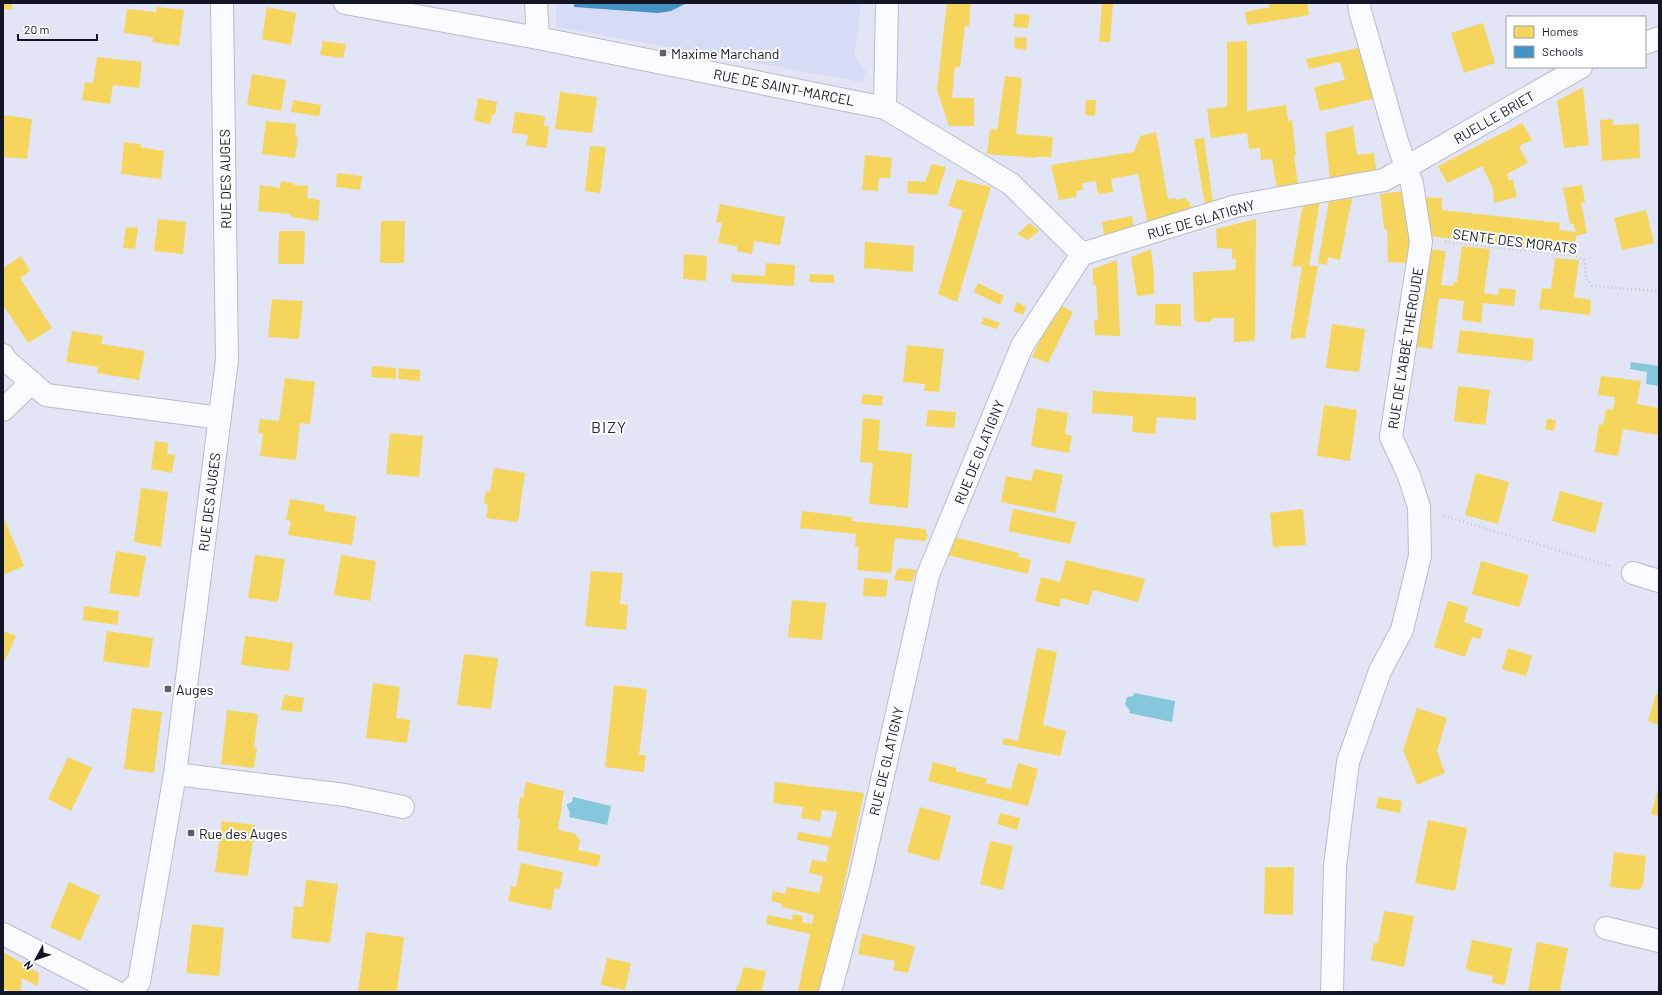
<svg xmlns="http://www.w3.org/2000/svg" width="1662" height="995" viewBox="0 0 1662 995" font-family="Barlow,sans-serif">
<rect width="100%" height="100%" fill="#e1e5f5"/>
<path fill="#d7dcf6" d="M556,3H861L854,56L866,71L862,83L845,79L556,27Z"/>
<path fill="#85c7db" d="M1631,362L1659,366V386L1646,384L1647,372L1630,369Z
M1134,693L1175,701L1172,722L1129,713L1130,710L1125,705L1127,697L1133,696Z
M573,797L611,806L607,825L569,817L570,813L567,806V804L572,802Z"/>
<path fill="#f6d55c" d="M3,3H12L11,10L3,9Z
M947,3H971L969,26H965L960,67H955L952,98H974V126H949L937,90Z
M1102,3H1113L1110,42H1099Z
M1269,3H1307L1309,15L1247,25L1245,12L1270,7Z
M157,7L184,10L179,46L152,42L153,37L124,33L127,9L156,12Z
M267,7L296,13L291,45L262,39Z
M1015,14L1030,15L1028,28L1013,27Z
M1483,23L1495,63L1464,73L1451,33Z
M1015,37L1027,38L1026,50L1014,48Z
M323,41L346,44L343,58L320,55Z
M1247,41V111L1286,105L1288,121L1292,120L1296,155H1294L1298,185L1277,189L1272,159L1261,160L1260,148L1249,149L1247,133L1211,138L1207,109L1227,107V42Z
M1359,48L1377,98L1320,111L1314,87L1345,80L1340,62L1309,69L1306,59Z
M97,57L142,62L139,88L113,85L110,104L82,100L85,82L93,83Z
M252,74L286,80L281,111L247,105Z
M1005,76L1022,78L1016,134L1053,137L1051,157H1037L1036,158L987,154L990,129L997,130Z
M1583,87L1589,145L1564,148L1557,101Z
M560,92L597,97L592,133L555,129Z
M478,98L497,102L495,115H492L490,124L474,121Z
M293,100L321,105L319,116L291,112Z
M1086,100H1096L1095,116L1085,115Z
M515,112L545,116L544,126H549L547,148L526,145L528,135L512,133Z
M3,115L32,119L27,159L3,157Z
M1613,119V125L1639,124L1640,158L1602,161L1600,120Z
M266,121L296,124L295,137H298L295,158L262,154Z
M1522,123L1532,140L1519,146L1528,163L1507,174L1509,180H1513L1517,197L1494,203L1493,188L1482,166L1447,183L1438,166Z
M1353,126L1357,155L1374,153L1377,175L1330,179L1325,133Z
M1156,132L1168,199L1176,198V200L1185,198L1190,203L1191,208L1187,211L1148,225L1138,174L1111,179L1113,192L1098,194L1096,181L1082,183L1083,190L1076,191L1077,197L1059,200L1051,165L1134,152L1140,136Z
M1204,138L1213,203L1205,206L1194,139Z
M124,142L141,144L140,147L164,151L161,179L121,174Z
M590,146L606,147L600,193L585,191Z
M865,155L892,158L890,178H879L878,191L862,190Z
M932,164L946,167L937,195L907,193L908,181L925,182Z
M337,173L362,176L360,190L336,187Z
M957,179L991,187L957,302L938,294L963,210L948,206Z
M281,181L294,183V185L308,186L307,198L320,200L318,221L291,217L290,214L258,211L260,185L280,188Z
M1582,185L1585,202L1581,203L1587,233L1576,236L1574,252L1497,242L1424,236L1420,197L1442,198V210L1560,223L1559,230L1576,232L1573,224H1570L1563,188Z
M1406,191L1411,247L1408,263L1388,262L1387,229H1384L1380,194Z
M1352,198L1340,260L1328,257L1327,265L1318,263L1329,200Z
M1320,201L1309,266H1318L1305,338L1290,339L1302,266L1292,267L1302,209H1303V204Z
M720,204L785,217L780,245L754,241L752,254L737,251V246L718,243L722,223L716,222Z
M1646,210L1654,243L1622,250L1614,218Z
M1132,216L1135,233L1105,240L1102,222Z
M158,219L186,222L183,254L154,251Z
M1256,219L1255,341L1234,342V318H1213L1210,322H1198L1194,319L1193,272L1235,270L1236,260L1232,259V249L1217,248L1216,229Z
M381,221H405L404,263H380Z
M1030,223L1039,231L1028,240L1017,234Z
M126,227L138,228L135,249L123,248Z
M279,231H305L304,264H278Z
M865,242L914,246L913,272L864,268Z
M1462,246L1490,249L1484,293L1498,295L1499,288L1516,290L1514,306L1483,303L1481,323L1462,320L1464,301L1439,298L1432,349L1411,346L1425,249L1446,251L1441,285L1453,286V282H1457Z
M1151,249L1154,274V294L1137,296L1131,257Z
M684,254L707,256L706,281L683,279Z
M21,256L30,271L20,278L52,328L28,343L3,305V268Z
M1555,258L1579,260L1574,297L1591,300L1590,315L1539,309L1542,288L1551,289Z
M1117,260L1120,336L1095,335L1094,320L1098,321L1096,285H1093V269Z
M766,263L795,265L794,286L731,282L732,274L765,276Z
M810,274L834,275V283L809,282Z
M978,283L1004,296L1000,305L974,292Z
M272,299L303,301L299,339L268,337Z
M1017,302L1026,307L1023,315L1013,311Z
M1058,304L1073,312L1048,363L1032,357Z
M1155,304H1181V326L1155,325Z
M984,317L1000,323L997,329L981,324Z
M1332,324L1365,329L1359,372L1326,368Z
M1460,330L1534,339L1532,361L1457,353Z
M72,331L103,336L101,344L145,351L139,380L97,373L98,367L66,362Z
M907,345L944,349L939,392L924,391L925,384L903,382Z
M372,366L396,368V379L371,377Z
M399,368L420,370V381L398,379Z
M1601,376L1641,381L1637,404L1659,408V435L1623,429L1618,456L1595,452L1599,424L1603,425L1606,409L1613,410L1615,397L1598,395Z
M285,378L315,382L310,424L300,423L296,460L260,456L263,434L258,433L260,419L279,421Z
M1458,386L1490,390L1485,425L1454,421Z
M1093,391L1196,397V420L1157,417L1155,434L1132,432L1133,416L1092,413Z
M863,394L883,396L882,406L861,404Z
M1324,405L1357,410L1350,461L1317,456Z
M1037,408L1068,413L1065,434L1072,436L1069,453L1031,446Z
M928,410L956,412L954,428L926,426Z
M863,418L880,420L878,450L912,454L908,508L869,504L873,463L860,462Z
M1547,419L1556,420L1554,431L1545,429Z
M390,433L423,436L419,477L386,474Z
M155,441L168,443L167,454L175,455L172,473L151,469Z
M494,468L525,473L518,522L486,518L488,505L484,503L486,491L490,492Z
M1034,469L1063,475L1055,513L1001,502L1006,476L1031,481Z
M1476,473L1509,482L1498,524L1465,515Z
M141,488L168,492L161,547L134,542Z
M1560,491L1603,503L1595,533L1552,521Z
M290,499L325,505L324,511L356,516L352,545L288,535L291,521L286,520Z
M1013,509L1076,522L1070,544L1009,531Z
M1303,509L1306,545L1273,547L1270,513Z
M802,511L852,517L851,521L925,529L928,535L925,541L895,538L891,573L857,570L859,547H855L856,534L800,528Z
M3,516L24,566L3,575Z
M954,537L1019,553L1018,557L1031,560L1028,574L947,555Z
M116,551L146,556L139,597L109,593Z
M255,555L285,559L278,602L248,598Z
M341,555L376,561L370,601L334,595Z
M1066,560L1145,579L1138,602L1093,590L1088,605L1061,598L1059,607L1035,601L1041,577L1060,582Z
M1481,561L1529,575L1519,607L1472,594Z
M899,568L916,570L912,582L894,580L896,572Z
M591,571L623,573L620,604L628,605L626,630L585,626Z
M864,578L888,580L886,597L863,596Z
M792,600L826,603L822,640L788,637Z
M1448,601L1468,607L1464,622L1483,629L1480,639L1472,637L1465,657L1434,647Z
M84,606L119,611L117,625L83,620Z
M3,631L16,636L3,665Z
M107,631L153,638L149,668L103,661Z
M245,636L293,643L289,671L241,665Z
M1037,648L1057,652L1043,725L1066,731L1060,756L1002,744L1004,738L1018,741Z
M1508,648L1532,656L1526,676L1502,669Z
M464,654L498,658L491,709L457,705Z
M373,683L400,687L396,718L410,720L407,743L366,738Z
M614,685L647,689L639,755H646L644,772L605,767Z
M1656,694H1659V725L1648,721Z
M284,695L304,698L302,712L281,710Z
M132,708L162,712L154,773L124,769Z
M1417,708L1447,718L1437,751L1445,773L1417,785L1403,750Z
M227,710L258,714L254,747L257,748L254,768L221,764Z
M68,757L92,768L71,811L48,799Z
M933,762L956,768V771L987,779L985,783L1011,789L1018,763L1038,769L1028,806L928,781Z
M526,782L564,791L558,830L574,833L580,840L578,850L601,855L598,867L517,850L520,819L517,818L520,797L523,798Z
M775,782L864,793L821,992H798L810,934L766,924L768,915L792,920L793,914L803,916L802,922L812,924L814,915L782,907V904L771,901L773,891L785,894L787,887L819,893L823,876L809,873L812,860L826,862L829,846L797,840L798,832L831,838L837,812L822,810L820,821L801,818L803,807L773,803Z
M1659,786V816L1651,814Z
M1378,797L1402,801L1400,813L1376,808Z
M920,807L951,816L939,861L907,852Z
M1000,813L1020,818L1017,830L997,824Z
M1428,820L1467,828L1455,891L1415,883Z
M222,821L255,825L248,876L215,872Z
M990,841L1013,846L1003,890L980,884Z
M1614,852L1646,856L1643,886L1638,890L1610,887Z
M521,863L563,872L560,889L555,888L551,910L508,901L511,886L516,887Z
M1265,867H1294L1293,915L1264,914Z
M306,880L338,884L330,943L291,938L294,906L303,907Z
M69,882L100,896L80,941L50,927Z
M1384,911L1414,916L1404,967L1371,960L1374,943H1378Z
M192,924L224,928L219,976L186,973Z
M366,932L404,937L397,992H358Z
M862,934L915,946L908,973L893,970L895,961L858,954Z
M1472,940L1512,948L1505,985L1492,983L1493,976L1469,971L1466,967Z
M1537,942L1568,948L1560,990L1565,992H1528Z
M3,952L39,973L38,986L22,978L21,992H11L3,988Z
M607,958L631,963L625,990L601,985Z
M743,967L766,971L762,990L768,992H736L737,985H739Z"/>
<path fill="#4393c3" d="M574,3H687L671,11L658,13L574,7Z"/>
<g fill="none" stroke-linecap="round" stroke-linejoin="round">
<defs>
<path id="minor" d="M345,3L538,38L885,108L1011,184L1082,254
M536,3L538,38
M1645,43L1659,38
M885,108L887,3
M3,355L7,361L46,395L220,418
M3,410L32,382
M1633,573L1659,581
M175,774L345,795L403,807
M1606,928L1659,941
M3,934L116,992
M129,992L139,982L175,774L227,360L222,3
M830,992L860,878L928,575L1022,346L1082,254L1236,206L1384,180L1581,67
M1332,992L1335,866L1348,762L1380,671L1402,630L1420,556L1419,507L1409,476L1391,437L1421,242L1412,184L1397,141L1360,11L1359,3"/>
</defs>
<use href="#minor" stroke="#b8bbcb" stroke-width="24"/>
<path stroke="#c6c8ce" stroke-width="2.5" stroke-dasharray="1 3" stroke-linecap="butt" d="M1445,242L1575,256L1584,260L1586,278L1592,286L1659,291
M1444,516L1610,566"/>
<use href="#minor" stroke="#fafbfe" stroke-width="22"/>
</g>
<g fill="#5b5e6e" stroke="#fff" stroke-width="1.5">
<rect x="659" y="49" width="8" height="8" rx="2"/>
<rect x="164" y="685" width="8" height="8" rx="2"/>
<rect x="187" y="829" width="8" height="8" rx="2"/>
</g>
<g text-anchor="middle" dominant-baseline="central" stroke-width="4" stroke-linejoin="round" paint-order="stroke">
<g font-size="14" fill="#131626" stroke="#fff" text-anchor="start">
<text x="671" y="53">Maxime Marchand</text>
<text x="176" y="689">Auges</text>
<text x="199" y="833">Rue des Auges</text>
</g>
<g font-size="14" fill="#131626" stroke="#fff">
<text transform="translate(784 87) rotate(11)">RUE DE SAINT-MARCEL</text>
<text transform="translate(1494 117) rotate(-30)">RUELLE BRIET</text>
<text transform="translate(225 179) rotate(-91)">RUE DES AUGES</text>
<text transform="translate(1201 219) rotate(-16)">RUE DE GLATIGNY</text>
<text transform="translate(1515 241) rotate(7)">SENTE DES MORATS</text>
<text transform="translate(1405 348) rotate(-81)">RUE DE L'ABBÉ THEROUDE</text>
<text transform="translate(979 452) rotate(-68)">RUE DE GLATIGNY</text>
<text transform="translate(209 502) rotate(-83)">RUE DES AUGES</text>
<text transform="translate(886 761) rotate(-77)">RUE DE GLATIGNY</text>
</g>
<g font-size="16" letter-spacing="1" fill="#22274c" stroke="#fff">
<text x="609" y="426">BIZY</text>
</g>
</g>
<rect width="1662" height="995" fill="none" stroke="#131626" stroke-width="8"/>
<rect x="1506" y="16" width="140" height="52" fill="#ffffff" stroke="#a1a2a8"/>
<rect x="1514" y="26" width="20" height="12" fill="#f6d55c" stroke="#a1a2a8"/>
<text x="1542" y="36" font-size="12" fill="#131626">Homes</text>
<rect x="1514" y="46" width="20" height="12" fill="#4393c3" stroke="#a1a2a8"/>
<text x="1542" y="56" font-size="12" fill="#131626">Schools</text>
<g transform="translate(36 959) rotate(230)" stroke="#ffffff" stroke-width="3" paint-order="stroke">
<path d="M0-3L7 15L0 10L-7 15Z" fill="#131626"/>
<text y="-6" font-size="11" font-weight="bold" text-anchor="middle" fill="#131626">N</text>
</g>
<path d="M18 34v6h79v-6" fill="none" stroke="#131626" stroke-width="2"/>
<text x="24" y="34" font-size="12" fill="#131626" stroke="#ffffff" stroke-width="3" paint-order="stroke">20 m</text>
</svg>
